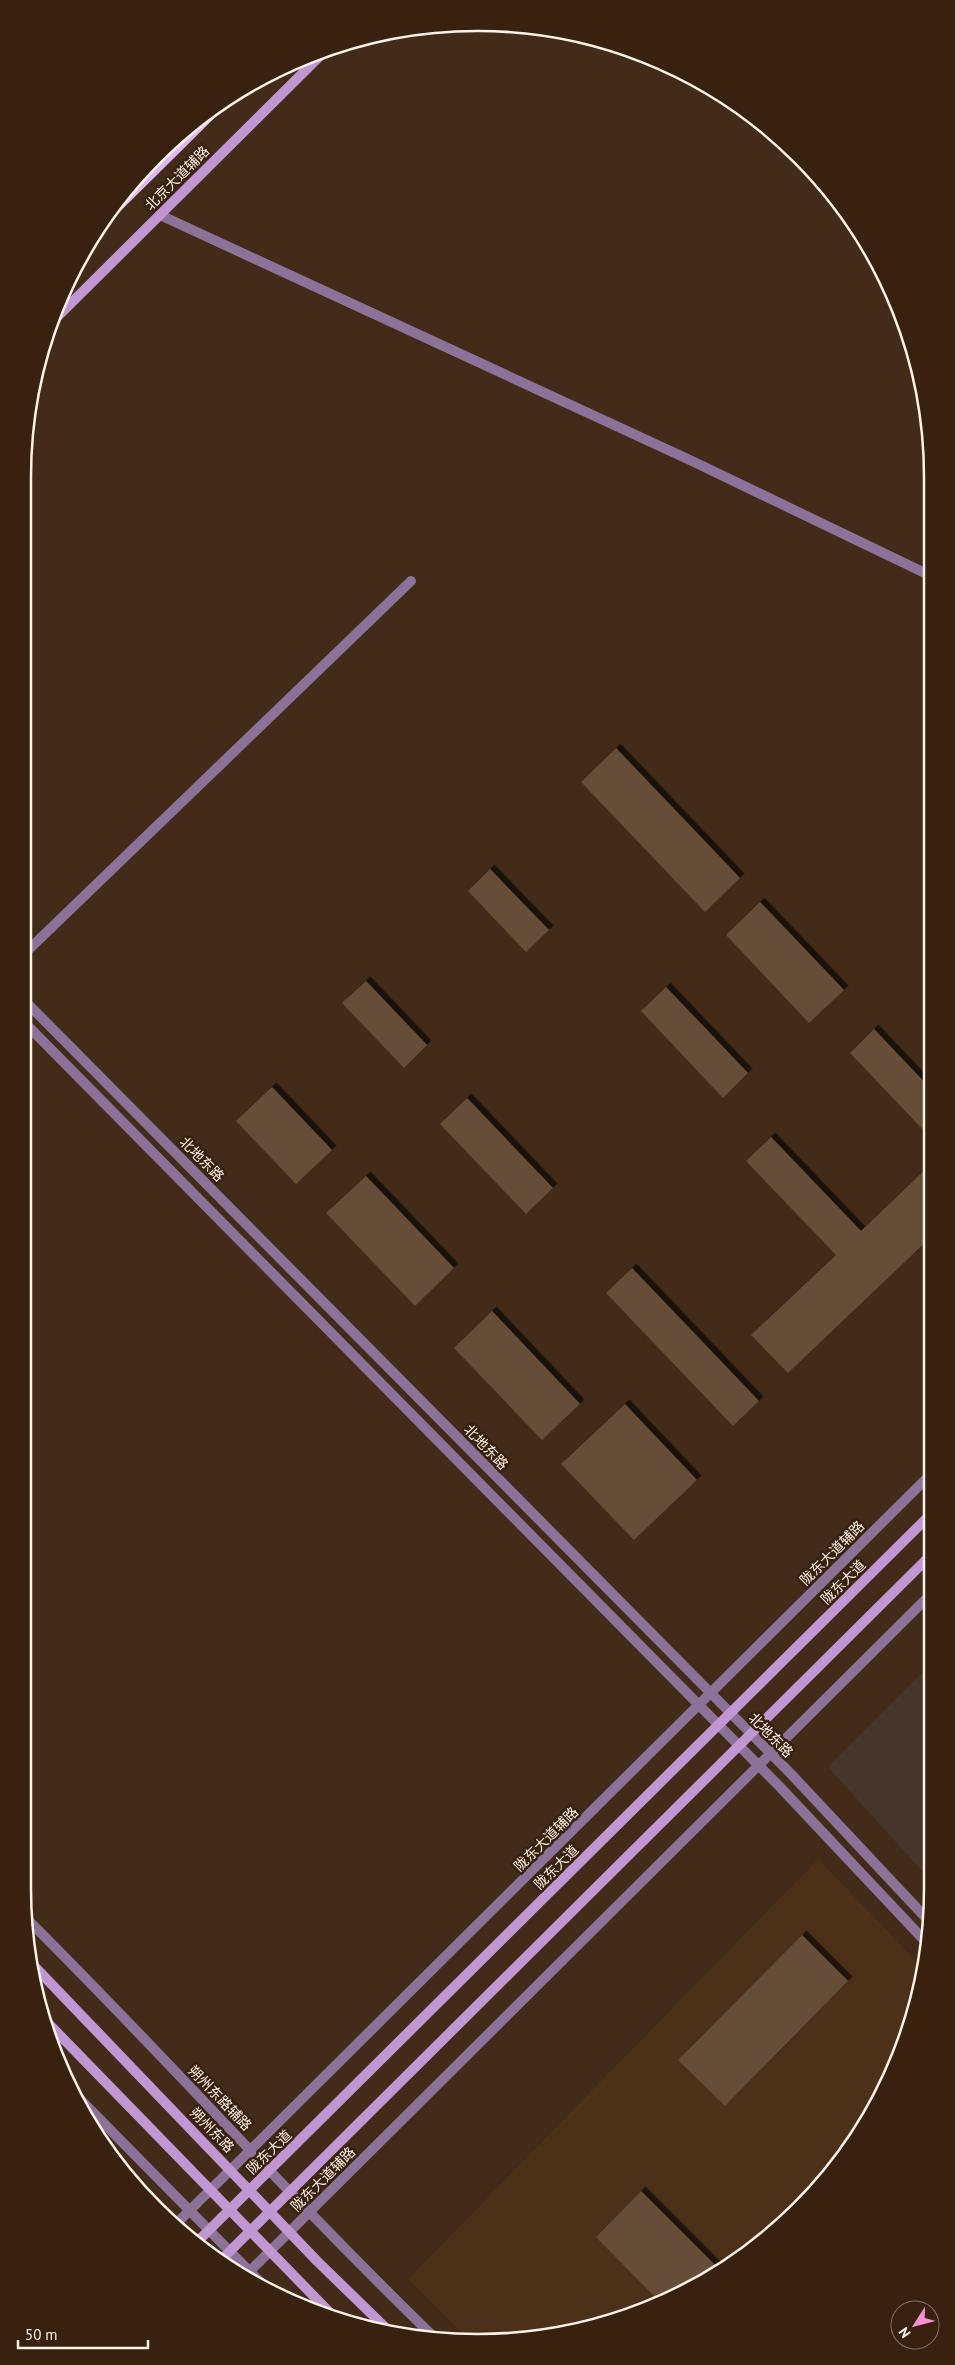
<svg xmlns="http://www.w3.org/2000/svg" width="955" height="2365" viewBox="0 0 955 2365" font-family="'PT Sans','Noto Sans SC',sans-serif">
<defs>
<filter id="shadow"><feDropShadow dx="4.5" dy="-4.5" stdDeviation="0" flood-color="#0009"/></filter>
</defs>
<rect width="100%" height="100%" fill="#422b18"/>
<path fill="#4d3018" d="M818,1859L920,1965L908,2033L838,2165L730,2266L652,2308L567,2334L466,2337L408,2279Z"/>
<path fill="#45352a" d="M932,1663V1882L828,1767Z"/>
<path fill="#654d38" filter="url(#shadow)" d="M616,748L740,878L705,912L581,782Z
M490,869L549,930L526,952L468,891Z
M760,902L844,990L809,1023L726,935Z
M366,981L427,1045L404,1068L342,1003Z
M666,987L748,1073L723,1098L641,1011Z
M874,1029L930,1088V1137L850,1053Z
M272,1087L332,1150L296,1184L236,1121Z
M467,1098L553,1188L526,1214L440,1124Z
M771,1137L861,1231L931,1164V1237L788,1373L751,1335L836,1255L746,1161Z
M366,1176L454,1268L415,1306L326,1213Z
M632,1268L759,1401L733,1426L606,1293Z
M492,1311L580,1404L542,1440L454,1348Z
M625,1404L697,1480L634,1540L561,1464Z
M802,1935L848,1981L725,2106L678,2060Z
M641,2191L721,2271L661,2303L596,2237Z"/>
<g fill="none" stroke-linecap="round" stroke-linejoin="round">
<path stroke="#8c7298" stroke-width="10" d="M160,215L692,461L929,575
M22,956L411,581"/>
<path stroke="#8c7298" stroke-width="10" d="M22,998L792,1775L927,1919
M22,1020L780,1787L924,1940
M28,1920C166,2057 295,2203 435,2338
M73,2092L268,2290
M178,2222L931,1474
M244,2277L932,1593"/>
<path stroke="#c096d3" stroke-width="10" d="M50,324L324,52
M36,1968L317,2261L390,2332
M44,2019L336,2319
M199,2240L931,1514
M222,2259L932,1554"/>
<path stroke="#e2b7f6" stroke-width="12" d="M112,211L217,107"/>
</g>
<g text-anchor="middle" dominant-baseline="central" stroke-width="5" stroke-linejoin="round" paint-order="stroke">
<g font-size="14" fill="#fef1e8" stroke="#38210e">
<text transform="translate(177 178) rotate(-45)">北京大道辅路</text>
<text transform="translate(202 1159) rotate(45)">北地东路</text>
<text transform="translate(486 1447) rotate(46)">北地东路</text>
<text transform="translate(832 1553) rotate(-45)">陇东大道辅路</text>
<text transform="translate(843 1582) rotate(-45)">陇东大道</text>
<text transform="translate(771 1735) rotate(45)">北地东路</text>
<text transform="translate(546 1839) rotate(-45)">陇东大道辅路</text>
<text transform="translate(556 1867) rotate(-45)">陇东大道</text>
<text transform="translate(220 2098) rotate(46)">朔州东路辅路</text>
<text transform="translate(212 2130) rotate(46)">朔州东路</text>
<text transform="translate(269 2152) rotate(-44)">陇东大道</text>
<text transform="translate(323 2179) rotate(-45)">陇东大道辅路</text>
</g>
</g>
<path d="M0 0H955V2365H0ZM477 31H478A446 446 0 0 1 924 477V1888A446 446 0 0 1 478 2334H477A446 446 0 0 1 31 1888V477A446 446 0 0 1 477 31Z" fill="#38210e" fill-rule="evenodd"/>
<path fill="none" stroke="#fef1e8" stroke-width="2.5" d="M477 31H478A446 446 0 0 1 924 477V1888A446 446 0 0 1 478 2334H477A446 446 0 0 1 31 1888V477A446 446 0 0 1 477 31Z"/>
<g transform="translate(915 2325) rotate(234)"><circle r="24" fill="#38210e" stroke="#877465"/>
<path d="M0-4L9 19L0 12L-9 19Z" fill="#f491d3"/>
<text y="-8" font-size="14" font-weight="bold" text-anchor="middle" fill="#fef1e8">N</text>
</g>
<path d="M18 2340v8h130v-8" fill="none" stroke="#fef1e8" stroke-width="2.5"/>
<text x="25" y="2340" font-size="15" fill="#fef1e8" stroke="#38210e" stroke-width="4" paint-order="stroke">50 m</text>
</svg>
